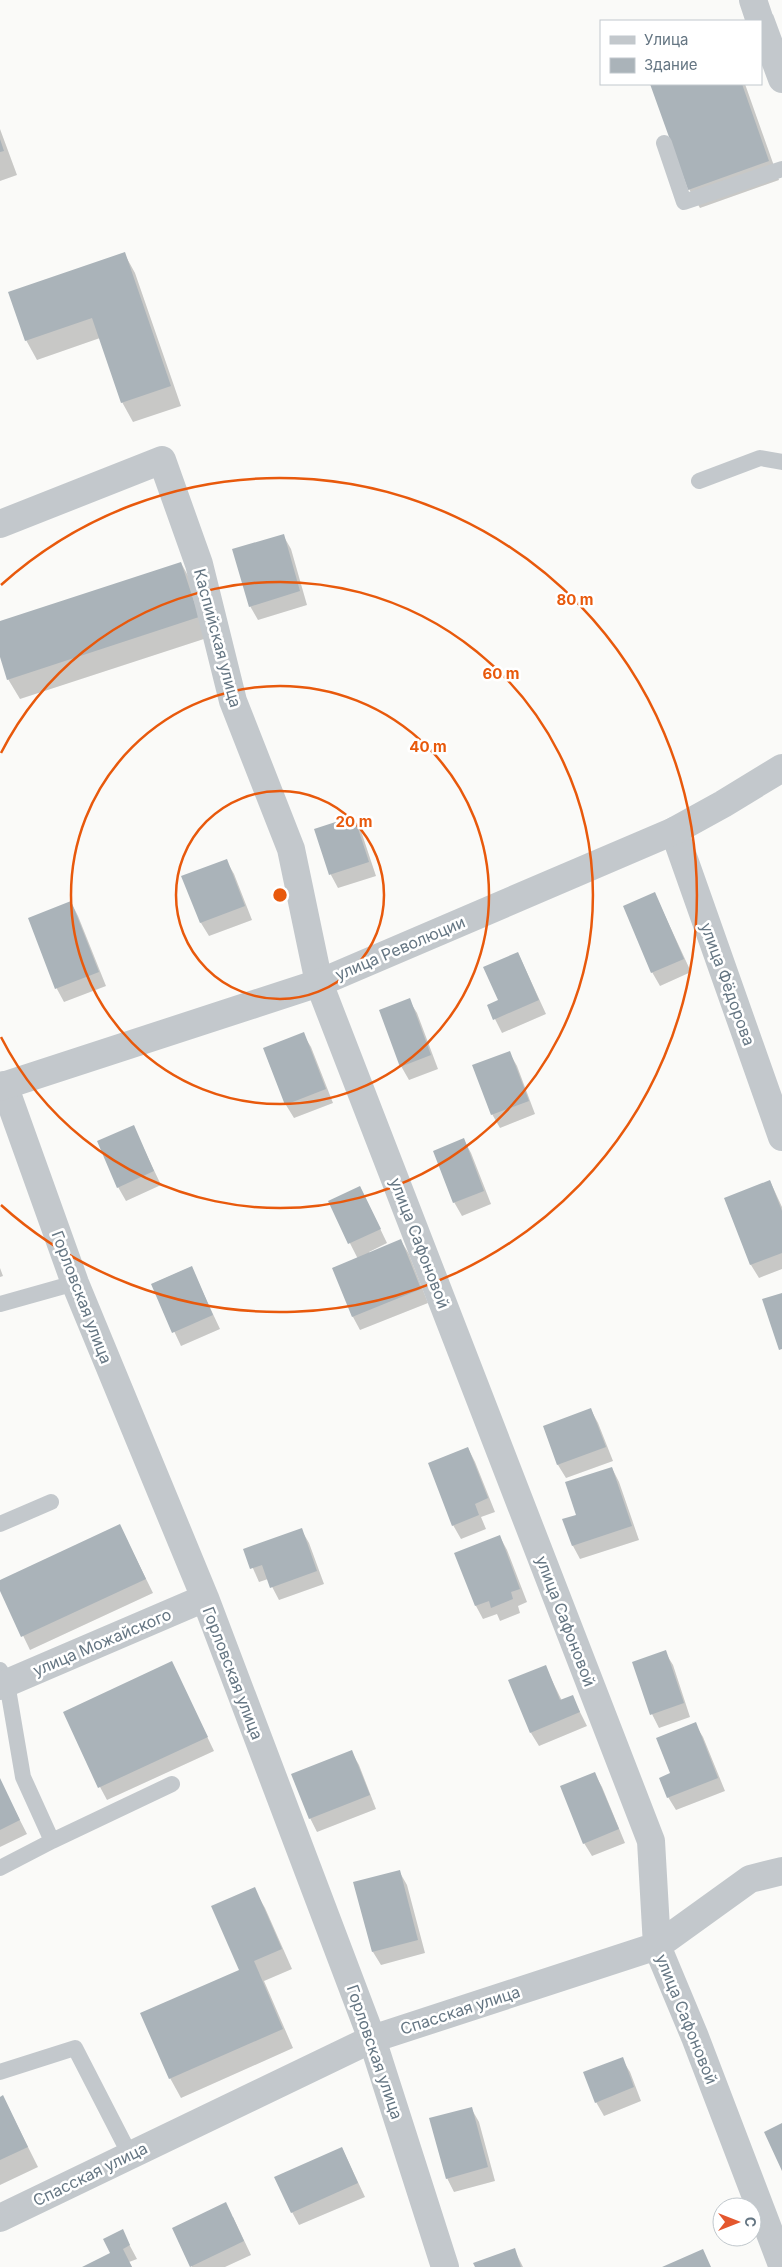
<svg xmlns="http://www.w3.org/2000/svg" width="782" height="2267" viewBox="0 0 782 2267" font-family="Inter,sans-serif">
<rect width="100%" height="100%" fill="#fafaf8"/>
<path fill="#0003" d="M651,84H745L779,180L700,208L689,189Z
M0,129L17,175L0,181Z
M124,253L135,273L181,406L133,422L122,402L100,338L37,360L26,340Z
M283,535L291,549L307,605L258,620L250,606Z
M181,563L192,583L210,637L20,699L8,679L0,653V622Z
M353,818L361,831L376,876L338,888L331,875L316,830Z
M226,860L234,874L252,920L209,936L201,923L183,877Z
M655,894L691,972L660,986L652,972Z
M71,902L78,916L106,986L64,1002L57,989L29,919Z
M518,953L546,1014L502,1033L488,1005L499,1001Z
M409,1000L417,1013L438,1069L409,1080L401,1066Z
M303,1034L311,1047L333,1103L294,1118L286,1105L264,1049Z
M509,1052L517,1066L535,1114L500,1128L492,1114Z
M133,1126L161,1185L126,1201L118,1187Z
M464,1140L471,1153L491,1204L462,1216L454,1202Z
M770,1181L782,1207V1269L759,1278L751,1265L725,1199Z
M360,1187L387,1243L369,1252L370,1254L401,1241L409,1254L428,1303L360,1330L353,1317L333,1268L358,1259L329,1202Z
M191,1267L220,1329L181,1346L152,1284Z
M0,1268L3,1276L0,1277Z
M591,1410L598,1423L613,1461L566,1478L558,1465L544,1427Z
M468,1448L475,1462L495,1512L481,1517L486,1529L461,1539L453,1525Z
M612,1468L619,1482L639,1540L580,1559L573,1546L564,1520L578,1515Z
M120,1526L153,1593L30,1650L0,1588V1581Z
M301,1529L309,1543L324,1584L279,1600L268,1579L259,1582L245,1550Z
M500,1537L507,1550L527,1602L518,1606L520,1613L500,1621L497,1614L483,1619L476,1606L456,1554Z
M665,1652L673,1665L690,1717L659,1728L652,1714Z
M172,1663L214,1751L107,1800L100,1787Z
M545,1666L562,1701L572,1696L587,1726L539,1746L531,1733Z
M695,1724L703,1737L725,1791L676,1810L668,1797Z
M351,1751L359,1765L376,1809L317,1832L310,1818Z
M594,1773L602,1787L625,1843L592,1856L584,1843Z
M0,1781L27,1834L0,1847Z
M399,1871L407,1885L425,1953L381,1965L373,1952Z
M254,1889L265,1908L292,1969L264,1981L293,2048L181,2098L170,2078L241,1971Z
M622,2059L630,2072L641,2101L604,2116L596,2102Z
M3,2097L38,2167L0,2185V2098Z
M471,2108L479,2122L495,2181L454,2192L447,2178Z
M342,2148L365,2197L299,2225L292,2212Z
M233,2217L251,2255L225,2267H192L173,2228Z
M122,2231L137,2259L129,2262L132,2267H85L112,2254Z
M514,2249L523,2267H476Z"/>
<path fill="#aab3b9" d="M650,84H742L769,161L688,190Z
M0,139L4,151L0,152Z
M125,252L171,386L121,403L92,318L25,341L8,292Z
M284,534L300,591L249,607L232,549Z
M181,562L199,617L7,680L0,657V621Z
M354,816L369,862L329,875L314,829Z
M227,859L245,906L200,923L181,876Z
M655,892L684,959L651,973L623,906Z
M71,901L99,972L55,989L28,918Z
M518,952L539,1000L493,1020L487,1005L498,1000L483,967Z
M410,998L431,1055L400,1067L379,1010Z
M304,1032L326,1089L285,1105L263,1048Z
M510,1051L529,1101L491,1115L472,1065Z
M134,1125L154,1171L117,1188L97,1141Z
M464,1138L484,1191L453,1203L433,1151Z
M770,1180L782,1211V1253L750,1265L724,1198Z
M360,1186L381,1229L348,1244L328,1201Z
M401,1239L421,1289L352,1317L332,1268Z
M192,1266L213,1315L172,1333L151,1284Z
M782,1293V1349L779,1350L762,1299Z
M591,1408L606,1447L557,1465L543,1426Z
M468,1447L488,1498L475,1504L479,1515L452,1526L428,1463Z
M612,1467L632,1526L572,1546L562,1519L576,1515L565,1482Z
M120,1524L146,1579L21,1637L0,1591V1580Z
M302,1528L317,1571L270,1588L262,1565L250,1569L243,1549Z
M500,1535L520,1589L511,1592L513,1599L491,1608L489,1601L475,1606L454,1553Z
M666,1650L684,1703L650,1715L632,1662Z
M172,1661L208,1737L98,1788L63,1712Z
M546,1665L560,1700L573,1695L580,1712L530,1733L508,1680Z
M696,1722L718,1778L667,1798L659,1778L670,1773L656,1738Z
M352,1750L370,1795L309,1819L291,1774Z
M595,1772L619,1829L583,1844L560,1786Z
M0,1778L20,1820L0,1830Z
M400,1870L418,1940L372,1952L353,1882Z
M255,1887L282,1949L254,1961L283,2029L169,2079L140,2013L239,1970L211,1906Z
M623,2057L634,2087L595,2103L583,2072Z
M3,2095L28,2147L0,2160V2097Z
M472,2107L488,2167L446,2179L429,2118Z
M782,2123V2171L764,2132Z
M342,2147L358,2183L291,2213L274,2177Z
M226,2202L244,2241L190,2267L172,2228Z
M123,2229L130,2245L123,2249L132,2267H82L110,2253L103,2239Z
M515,2248L521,2267H475L473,2263Z
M703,2249L711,2267H662Z"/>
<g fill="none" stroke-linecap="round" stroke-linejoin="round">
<path stroke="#c3c8cc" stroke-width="16" d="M664,143L684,202L782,169
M699,481L760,458L782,462
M0,1304L75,1283
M0,1524L51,1502
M0,1670L7,1683L23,1777L52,1841L0,1868
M52,1841L172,1784
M0,2072L75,2048L130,2155"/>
<path stroke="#c3c8cc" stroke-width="28" d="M753,0L760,21
M761,22L782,79
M0,524L162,460L199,564L233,701L291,849L319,983L651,1841L657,1946L695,2037L782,2265
M674,831L782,1137
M4,1085L75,1283L205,1598L372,2039L445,2267
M0,1686L205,1598
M0,2218L372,2039L657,1946L750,1879L782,1871"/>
<path stroke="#c3c8cc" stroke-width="28" d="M0,1087L319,983L674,831L723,804L782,768"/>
</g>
<g fill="none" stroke="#e8590c" stroke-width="2.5">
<circle cx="280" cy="895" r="104"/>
<circle cx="280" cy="895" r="209"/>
<path d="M1 753A313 313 0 1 1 1 1037"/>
<path d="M1 585A417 417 0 1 1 1 1205"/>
</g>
<g text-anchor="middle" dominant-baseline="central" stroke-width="5" stroke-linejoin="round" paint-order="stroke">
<g font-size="16" fill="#657683" stroke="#fff">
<text transform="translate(218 638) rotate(75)">Каспийская улица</text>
<text transform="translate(400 948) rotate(-23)">улица Революции</text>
<text transform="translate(728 984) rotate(70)">улица Фёдорова</text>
<text transform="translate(420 1243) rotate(69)">улица Сафоновой</text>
<text transform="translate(82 1297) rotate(69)">Горловская улица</text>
<text transform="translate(566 1621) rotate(69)">улица Сафоновой</text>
<text transform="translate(102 1642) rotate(-23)">улица Можайского</text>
<text transform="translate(233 1673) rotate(69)">Горловская улица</text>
<text transform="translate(460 2010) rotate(-18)">Спасская улица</text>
<text transform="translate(687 2019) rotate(68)">улица Сафоновой</text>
<text transform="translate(375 2052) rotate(71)">Горловская улица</text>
<text transform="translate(90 2174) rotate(-26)">Спасская улица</text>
</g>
</g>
<circle cx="280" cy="895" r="8" fill="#e8590c" stroke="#fff" stroke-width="2.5"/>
<g font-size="15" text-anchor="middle" font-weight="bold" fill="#e8590c" stroke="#fff" stroke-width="5" stroke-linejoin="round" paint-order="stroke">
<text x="575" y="605">80 m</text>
<text x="501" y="679">60 m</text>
<text x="428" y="752">40 m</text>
<text x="354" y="827">20 m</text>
</g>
<rect x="600" y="20" width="162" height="65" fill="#ffffff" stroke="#c1c8cd"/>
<rect x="610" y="36" width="25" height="8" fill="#c3c8cc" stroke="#c1c8cd"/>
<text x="644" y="45" font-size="15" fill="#657683">Улица</text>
<rect x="610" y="58" width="25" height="15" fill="#aab3b9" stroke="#c1c8cd"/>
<text x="644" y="70" font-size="15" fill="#657683">Здание</text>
<g transform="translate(737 2222) rotate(90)"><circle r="24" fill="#ffffff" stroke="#c1c8cd"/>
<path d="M0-4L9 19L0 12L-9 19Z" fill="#e4572e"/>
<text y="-8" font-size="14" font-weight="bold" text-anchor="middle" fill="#657683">С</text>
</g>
</svg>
